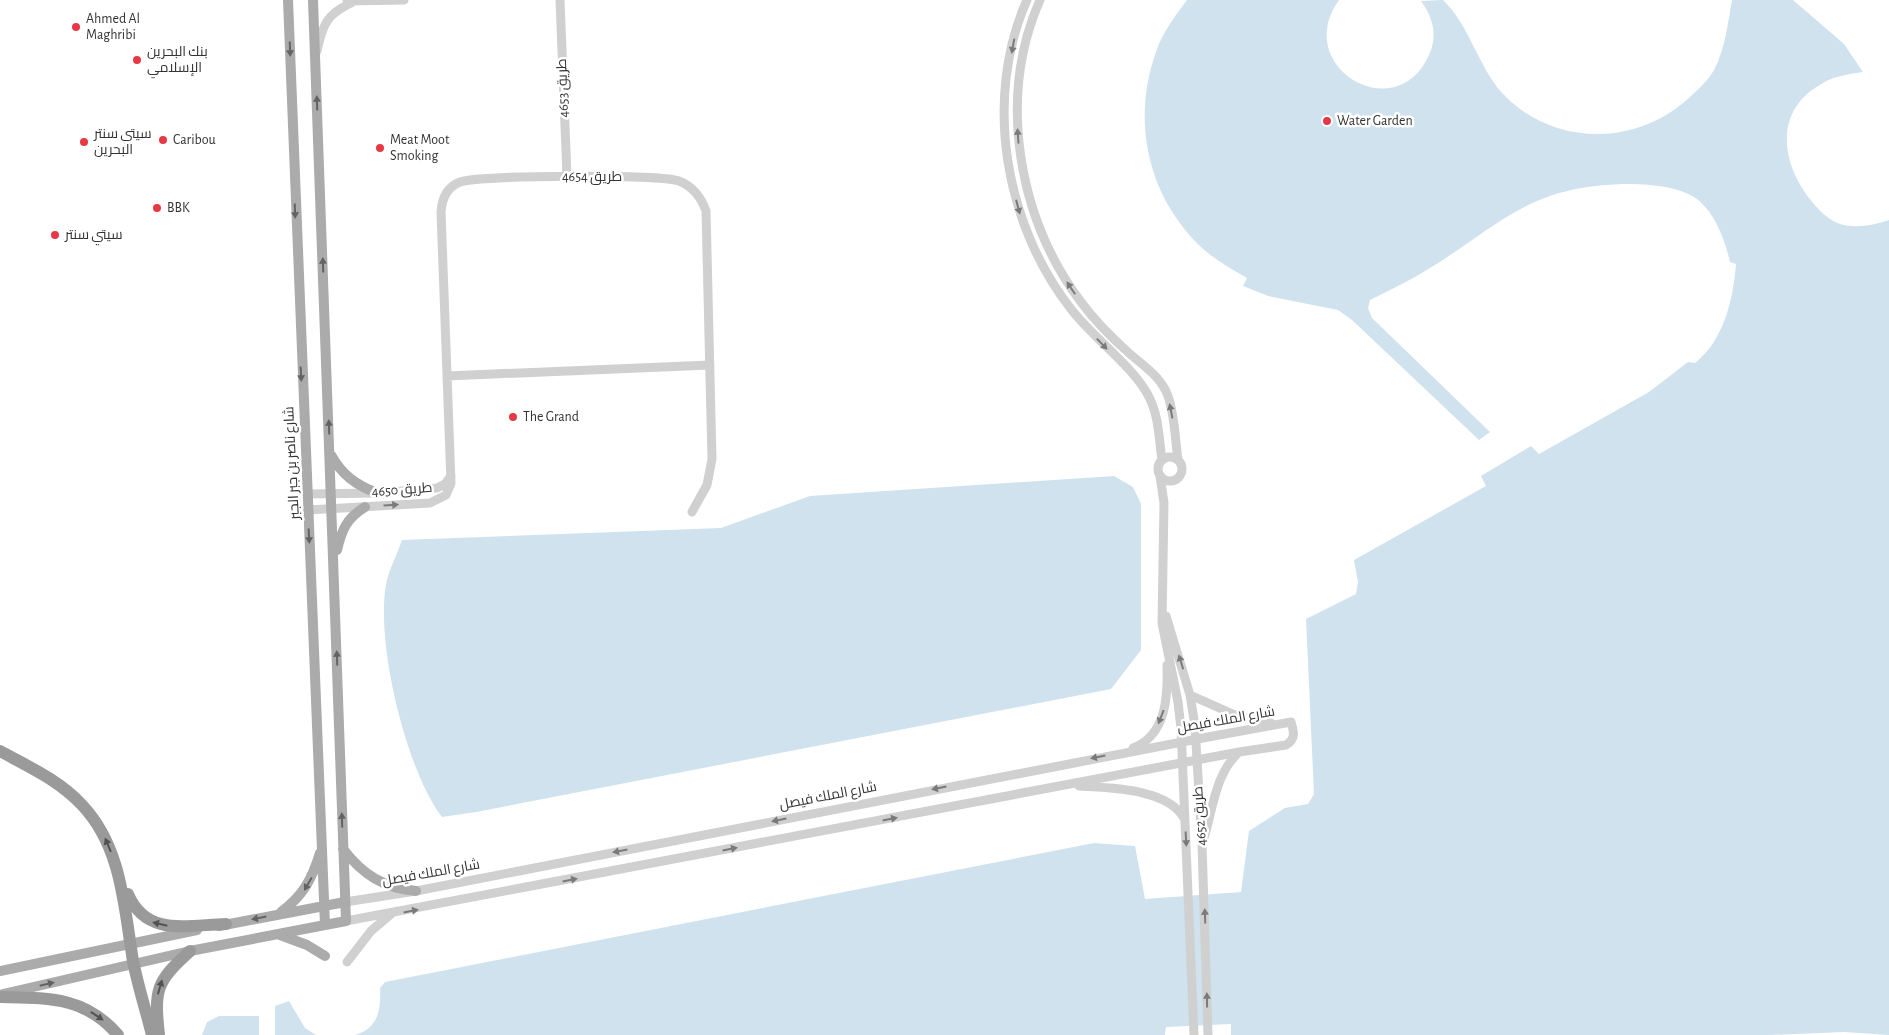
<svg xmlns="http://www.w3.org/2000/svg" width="1889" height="1035" viewBox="0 0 1889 1035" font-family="'Alegreya Sans',Cairo,sans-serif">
<rect width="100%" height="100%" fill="#fff"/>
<path fill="#cfe2ee" d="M1187,0H1339C1291,67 1396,129 1429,55C1438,36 1433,17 1421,1L1443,0C1472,28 1478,70 1507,98C1559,148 1641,145 1692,95C1700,88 1709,79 1714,70C1725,49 1728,23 1732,0H1793L1844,44L1863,72C1849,74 1835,76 1823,83C1778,107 1779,153 1804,191C1813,204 1825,219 1840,224C1857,229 1873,225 1889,220V1035L1844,1032L1769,1035H1231V1024L1166,1027L1165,1035H355C379,1028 381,1009 380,988L385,982L1094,843L1135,846L1145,899L1241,892L1249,831L1285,808L1308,804L1314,794L1306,619L1356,594L1358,582L1354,560L1486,486L1481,476L1531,446L1539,454L1649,392L1688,362L1695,363C1724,340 1733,300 1736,264L1730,262C1725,240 1715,211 1694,197C1661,177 1586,183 1550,196C1506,211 1470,244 1430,268C1411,280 1390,290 1370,300L1368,308L1372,318L1490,432L1479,440L1352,320L1338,310L1268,296L1243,286L1247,278C1232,269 1215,260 1202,248C1148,197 1131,122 1156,52C1162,33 1175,16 1187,0Z
M1114,476L1133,487L1141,504V650L1111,689L476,812L442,817C406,771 372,633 388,576C392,564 398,552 402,540L721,528L810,496Z
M289,1001L305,1028L316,1035H275V1006Z
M219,1016H259V1035H202L207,1022Z"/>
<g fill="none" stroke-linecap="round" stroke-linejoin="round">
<path stroke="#d0d0d0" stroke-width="9" d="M560,0L567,176
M1027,0C983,99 1005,225 1071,309C1092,337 1135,368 1149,397C1159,416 1159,440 1162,460
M1040,0C997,98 1018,218 1081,302C1095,321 1113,339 1130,354C1145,367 1161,377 1168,396C1175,416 1175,439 1178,460
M347,1L404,0
M317,51C323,23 327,14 353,2
M447,376L710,365
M1158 469a12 12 0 1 1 24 0a12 12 0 1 1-24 0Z
M1160,476L1164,503L1162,623L1178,702L1181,728L1194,1035
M307,494L377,493L437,488L445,484L451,476
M308,510L430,503L446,495L451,483L441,212C442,198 447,187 460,182C477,175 661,174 679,181C692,186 701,197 706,211L712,459L707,485L692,512
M1166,616L1190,695L1195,726L1202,844L1208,1035
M1190,695L1235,715L1271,723
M1133,748C1167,735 1168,695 1167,665
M1079,786C1109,788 1167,788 1184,818
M1204,838C1213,809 1215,774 1239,752
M345,902L416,891L1208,737L1291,722C1294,732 1296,739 1286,745L1239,752L346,921
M347,962L371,931L391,914"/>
<path stroke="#ababab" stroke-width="10" d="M288,0L325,925
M331,455C342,475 356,485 377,493
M337,550C342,529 347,518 365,507
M343,849C363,875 384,888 416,891
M281,912C303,896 312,879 320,853
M219,926L345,902
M280,935L307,945L325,956
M0,971L197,930
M3,994L190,951L346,921L313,0"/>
<path stroke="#9a9a9a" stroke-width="12" d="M0,751C29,767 59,780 82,805C122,847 124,907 133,961C138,986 146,1011 152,1035
M128,894C146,937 187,925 226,924
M0,997C47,998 85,996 118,1035
M159,1035C154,989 156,982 190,951"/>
</g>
<defs><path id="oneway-solid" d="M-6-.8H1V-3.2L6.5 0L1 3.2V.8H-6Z" transform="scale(1.25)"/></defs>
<g fill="#7a7a7a">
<use href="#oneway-solid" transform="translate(1013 46) rotate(100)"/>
<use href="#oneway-solid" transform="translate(1018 136) rotate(-94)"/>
<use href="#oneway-solid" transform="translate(1018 207) rotate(75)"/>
<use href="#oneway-solid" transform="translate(1071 288) rotate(-124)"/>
<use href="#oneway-solid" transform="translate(1102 344) rotate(46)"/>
<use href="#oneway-solid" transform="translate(1171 411) rotate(-101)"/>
<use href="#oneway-solid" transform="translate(391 505) rotate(-4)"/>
<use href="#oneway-solid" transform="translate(1181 662) rotate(-107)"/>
<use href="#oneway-solid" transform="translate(1161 717) rotate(111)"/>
<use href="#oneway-solid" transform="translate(1098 757) rotate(169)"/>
<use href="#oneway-solid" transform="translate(939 788) rotate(169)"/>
<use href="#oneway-solid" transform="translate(890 819) rotate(-11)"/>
<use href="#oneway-solid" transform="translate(779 820) rotate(169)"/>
<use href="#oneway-solid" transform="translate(1186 839) rotate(87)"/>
<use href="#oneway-solid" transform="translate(730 849) rotate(-11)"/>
<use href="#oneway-solid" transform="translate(620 851) rotate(169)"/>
<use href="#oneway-solid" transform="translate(570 880) rotate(-11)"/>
<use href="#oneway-solid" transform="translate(411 911) rotate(-11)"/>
<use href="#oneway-solid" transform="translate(1205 916) rotate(-92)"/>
<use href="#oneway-solid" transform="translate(1207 1000) rotate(-91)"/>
</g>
<g fill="#636363">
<use href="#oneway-solid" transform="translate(290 49) rotate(88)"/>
<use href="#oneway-solid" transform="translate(317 103) rotate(-92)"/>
<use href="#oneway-solid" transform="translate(295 211) rotate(88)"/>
<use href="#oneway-solid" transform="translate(323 265) rotate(-92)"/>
<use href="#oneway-solid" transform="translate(301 374) rotate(87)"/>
<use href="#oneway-solid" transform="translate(329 427) rotate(-92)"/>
<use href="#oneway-solid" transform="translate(309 536) rotate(87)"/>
<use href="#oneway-solid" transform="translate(337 658) rotate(-92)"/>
<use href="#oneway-solid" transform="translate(342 820) rotate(-92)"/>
<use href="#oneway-solid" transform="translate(308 884) rotate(120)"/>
<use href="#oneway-solid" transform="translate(259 918) rotate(169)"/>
<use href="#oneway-solid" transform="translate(47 984) rotate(-13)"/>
</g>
<g fill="#525252">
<use href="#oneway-solid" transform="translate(108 845) rotate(-113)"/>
<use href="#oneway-solid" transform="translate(160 924) rotate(-167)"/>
<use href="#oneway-solid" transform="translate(160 987) rotate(-74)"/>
<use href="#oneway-solid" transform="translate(97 1016) rotate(34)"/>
</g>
<g fill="#e63946" stroke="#fff" stroke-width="2">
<circle cx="76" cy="27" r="5"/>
<circle cx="137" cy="60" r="5"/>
<circle cx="1327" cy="121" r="5"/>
<circle cx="163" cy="140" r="5"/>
<circle cx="84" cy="142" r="5"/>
<circle cx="380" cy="148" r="5"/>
<circle cx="157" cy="208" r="5"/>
<circle cx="55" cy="235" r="5"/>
<circle cx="513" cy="417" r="5"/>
</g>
<g text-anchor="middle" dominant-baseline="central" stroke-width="5" stroke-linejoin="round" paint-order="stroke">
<g font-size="14" fill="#333" stroke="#fff" text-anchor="start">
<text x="86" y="19">Ahmed Al<tspan x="86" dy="16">Maghribi</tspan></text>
<text x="147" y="52">بنك البحرين<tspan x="147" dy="16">الإسلامي</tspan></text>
<text x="1337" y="121">Water Garden</text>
<text x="94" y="134">سيتي سنتر<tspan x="94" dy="16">البحرين</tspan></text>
<text x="173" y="140">Caribou</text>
<text x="390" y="140">Meat Moot<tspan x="390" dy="16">Smoking</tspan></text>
<text x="167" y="208">BBK</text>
<text x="65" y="235">سيتي سنتر</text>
<text x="523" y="417">The Grand</text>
</g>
<g font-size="14" fill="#333" stroke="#fff">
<text transform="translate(563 88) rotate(-92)">طريق 4653</text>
<text x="592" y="177">طريق 4654</text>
<text transform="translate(292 463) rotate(-93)">شارع ناصر بن جبر الجبر</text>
<text transform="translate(402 490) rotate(-4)">طريق 4650</text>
<text transform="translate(1226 720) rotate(-10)">شارع الملك فيصل</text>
<text transform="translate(828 796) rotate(-11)">شارع الملك فيصل</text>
<text transform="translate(1200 816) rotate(-94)">طريق 4652</text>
<text transform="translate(431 873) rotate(-10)">شارع الملك فيصل</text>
</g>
</g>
</svg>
